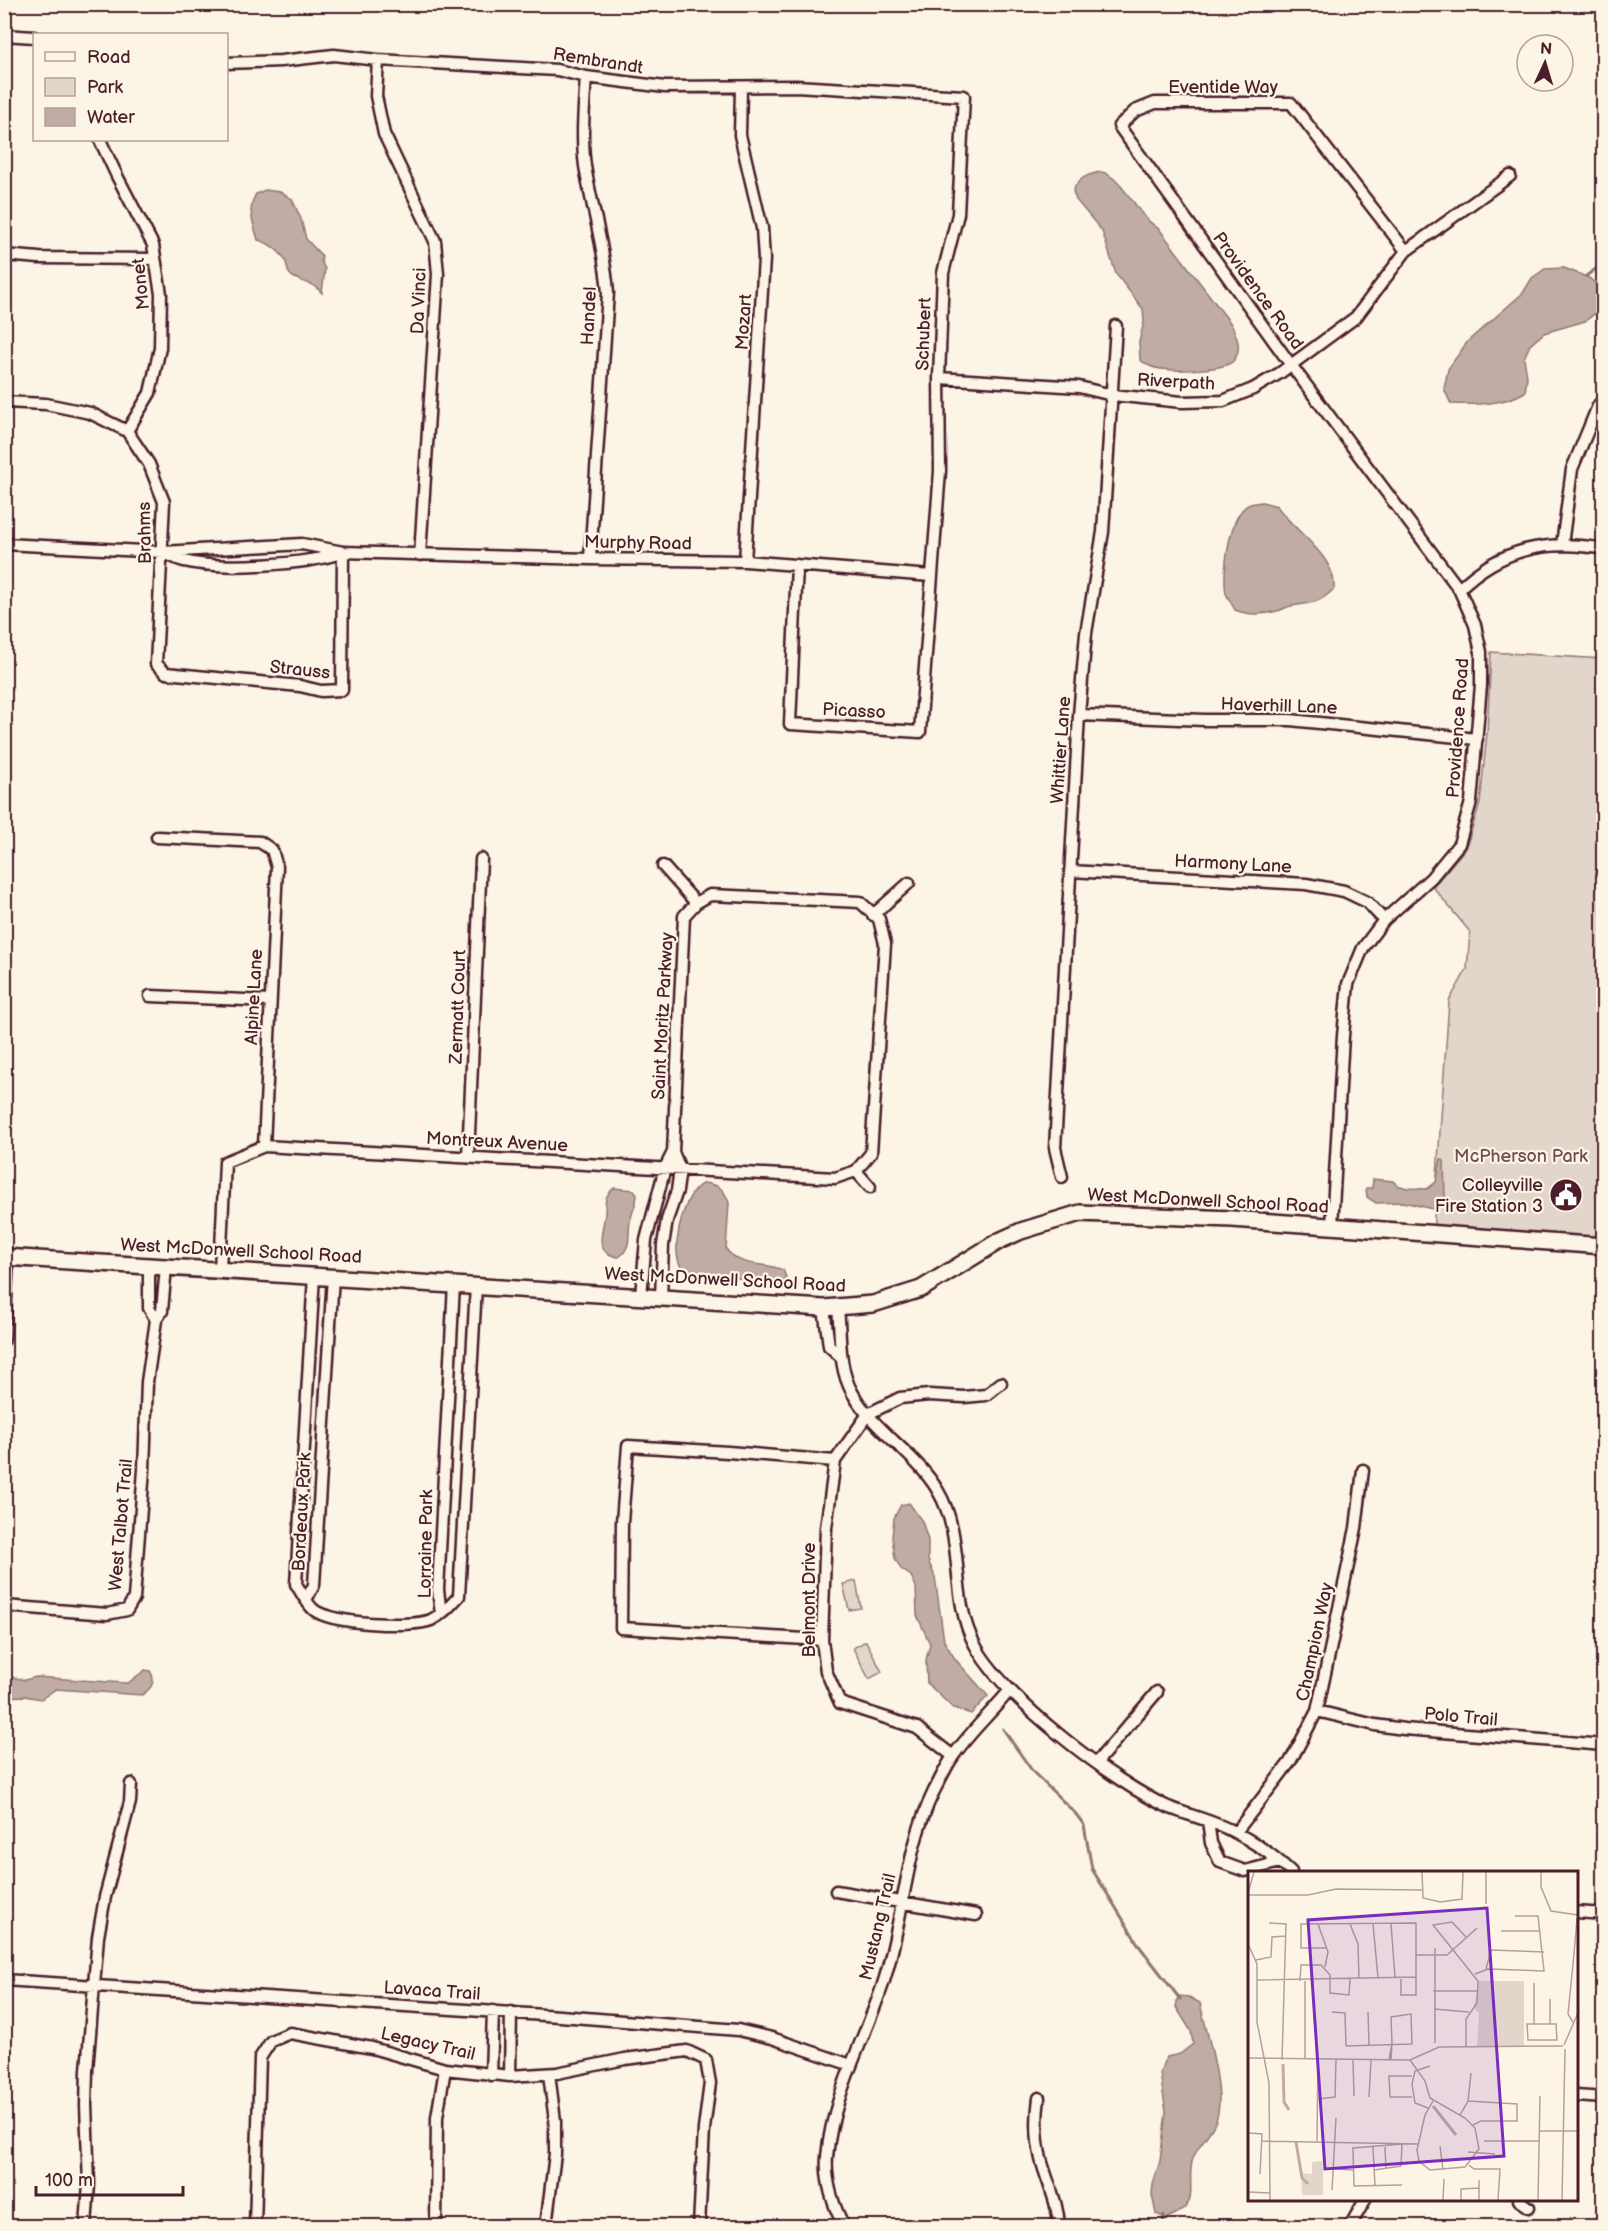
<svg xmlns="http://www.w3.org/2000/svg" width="1608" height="2231" viewBox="0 0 1608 2231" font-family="'Balsamiq Sans',sans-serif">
<rect width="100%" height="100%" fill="#fcf5e5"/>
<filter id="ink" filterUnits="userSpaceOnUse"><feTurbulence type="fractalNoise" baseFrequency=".0167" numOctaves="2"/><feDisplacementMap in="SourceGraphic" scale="12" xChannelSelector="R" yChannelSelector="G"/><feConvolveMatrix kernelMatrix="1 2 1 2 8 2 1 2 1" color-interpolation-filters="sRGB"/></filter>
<g filter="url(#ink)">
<path fill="#e2d5ca" stroke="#967a7a" stroke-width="1.5" d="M1491,652L1603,659V1246L1433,1233L1449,1001L1467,969L1470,932L1433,887L1466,848L1480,803L1487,733Z
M856,1581L861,1608L849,1610L843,1584Z
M866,1641L882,1672L869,1679L853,1648Z"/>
<path fill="#c0aca5" stroke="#917474" stroke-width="1.5" d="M1101,172C1116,173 1134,205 1145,217C1149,222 1155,226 1160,230L1231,324C1236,334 1243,349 1234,360C1226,371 1175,371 1161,369C1152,368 1147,365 1140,360L1139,342L1144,322L1143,309L1116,274L1102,231L1076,200L1073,191C1078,178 1088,174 1101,172Z
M265,190L280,192L292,199L301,219L306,239L322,256L321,261L325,269L322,293C313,282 303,283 293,277C286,273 288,266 285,260C280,251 268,242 258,240C254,224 246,211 256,194Z
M1564,268L1589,278L1596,284L1599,296L1597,312L1585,321L1544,333L1530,345L1524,358L1527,377L1525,392C1503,405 1475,405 1451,404L1444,389L1448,369L1468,341L1523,293L1532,278L1545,269Z
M1262,502L1277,506C1293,531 1337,556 1334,589C1317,605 1312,602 1291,606C1286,607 1282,610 1277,611C1263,615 1248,615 1235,610C1232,604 1228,599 1226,593C1222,574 1229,515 1248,505C1251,503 1258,503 1262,502Z
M1441,1159L1444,1161L1445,1198L1438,1208L1433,1209L1403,1202L1376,1203L1367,1197L1366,1188H1372L1373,1179L1393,1181L1397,1185L1407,1188L1427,1189L1436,1182Z
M704,1183C719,1185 724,1188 729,1203L726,1249C739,1268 765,1262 783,1270L786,1277L784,1285L777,1289L764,1280L693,1275C684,1272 680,1268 678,1259C673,1241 685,1190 704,1183Z
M614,1188L634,1190L637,1194C637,1203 633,1209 631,1218C626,1233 634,1246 619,1257C592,1253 603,1232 605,1214C606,1200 603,1198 614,1188Z
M909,1503L922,1521L928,1540V1560L935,1577L944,1641L955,1659L988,1696L971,1714L953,1708L927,1683L926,1660L930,1644L917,1615L916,1587L911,1576L901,1569L895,1558L892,1537L894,1518L901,1505Z
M145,1670L150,1671C157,1681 151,1689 142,1695L56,1689L41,1699L24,1696L5,1697L6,1676L25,1680L36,1677L124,1683H128Z
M1178,1996L1189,1997L1200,2003C1207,2034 1223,2083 1218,2113C1215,2132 1196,2144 1192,2162C1186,2188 1203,2206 1166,2218L1156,2214L1152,2195L1153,2184L1160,2161L1166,2112L1160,2073L1167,2057L1180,2054L1193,2044L1191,2031L1176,2007Z"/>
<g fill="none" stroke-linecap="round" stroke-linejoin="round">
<path stroke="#917474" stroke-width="3" d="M1586,276L1600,266L1604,252
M1003,1729L1033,1772L1075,1813L1084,1825L1092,1869L1140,1947L1180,1999
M1163,2226L1164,2215"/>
<defs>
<path id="street" d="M4,35L34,37
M378,60L376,96L384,134L435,241L438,274L420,555
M226,63L281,61L334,55L378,60L557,70L586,77L665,87L796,86L964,96L958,214L943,273L939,378L940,471L920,732L790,724L797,565
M586,77C584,106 581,137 585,166C592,209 605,249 608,293L590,559
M741,88L740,135L762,228L764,259L745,561
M100,140L117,176L153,245L161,294L160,348L150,393L127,431
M4,255L39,258L155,259
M939,378L1079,387L1112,395L1182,402L1223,401L1253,389L1280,373L1356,317L1406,251L1510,176
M4,402L46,404L90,413L127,431L149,464L164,502L156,664L166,673L300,686L321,691L342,690L343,552
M4,544L163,552L302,544L343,552L590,559L745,561L931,576
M1562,545L1572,469L1598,406L1604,398
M166,554C172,556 178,560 184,561C219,570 309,565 343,552
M1459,589C1501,548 1547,539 1604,549
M1079,715L1205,720H1290L1477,739
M157,837L260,842L272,850L277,867L264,1146
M663,866L696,903
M1070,871L1306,884L1344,891L1367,902L1384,920
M873,915L909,883
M150,996L270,1001
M673,1152L684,916L696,903L710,895L860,902L879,919L885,944L871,1153L856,1171
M468,1157L481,859
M856,1171L870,1187
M1062,1177L1055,1148L1079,715L1086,633L1103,532L1116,326
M1332,1226L1343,1036L1348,984L1363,948L1384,920L1431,878L1459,844L1471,802L1481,685V652L1475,625L1459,589L1291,365L1119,126L1135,111L1155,103H1291L1406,251
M149,1265V1308L156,1320
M220,1270L225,1162L264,1146L835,1178L856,1171
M314,1275L296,1584C301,1592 307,1604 314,1610C331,1624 412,1628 431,1620C443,1614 451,1605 459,1596L476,1286
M641,1296L646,1240L665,1168L673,1152L680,1169L677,1191L667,1220L663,1245L661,1298
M824,1308L829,1346L840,1356
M838,1308C841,1336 838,1367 852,1392C873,1431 916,1453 938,1491C966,1538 949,1597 975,1645C1002,1697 1114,1783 1168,1807C1190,1816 1215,1821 1236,1833C1256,1843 1275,1857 1291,1872
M4,1340L8,1257
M306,1600L314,1585L333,1276
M4,1606L107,1614L127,1610L134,1598L144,1470L147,1382L156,1320L162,1311L166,1267
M441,1614L438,1590L454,1284
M822,1640L621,1628L622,1522L628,1446L728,1452L835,1461
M1317,1711L1375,1725L1404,1729L1604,1745
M953,1756L917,1728L840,1703L826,1671L822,1640L826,1528L835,1461L868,1414L900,1398L929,1395L964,1397L986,1395L1001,1383
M1097,1762L1157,1692
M1208,1821L1211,1843L1220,1862L1245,1871L1280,1862
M1236,1832L1290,1762L1317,1711L1356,1528L1363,1470
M836,1891L976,1915
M1576,1912L1604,1914
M4,1980L560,2016L738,2030L772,2038L851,2065
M491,2075L493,2011
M510,2076L511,2012
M1576,2096L1604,2098
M1039,2098C1036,2119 1036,2138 1041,2159C1047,2182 1058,2202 1059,2226
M1519,2200L1529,2207
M86,2226L89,2184L86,2105L87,2070L98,1937L105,1897L130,1802L131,1784
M255,2226L260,2058L271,2041L290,2033L372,2048L445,2069L510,2076L557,2073L625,2059L687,2051L706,2060L710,2083L704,2129L699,2226
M436,2226L437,2117L445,2069
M546,2226L555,2154V2121L549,2074
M844,2226C833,2206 825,2180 827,2157C832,2096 864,2041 883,1984C904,1921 904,1852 934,1791C940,1780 946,1766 954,1755C970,1732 992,1712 1010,1690
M1350,2226L1365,2200"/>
<path id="secondary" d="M4,1257L824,1308L873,1304L921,1289L999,1241L1021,1231L1080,1213L1232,1219L1604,1246"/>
</defs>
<use href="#street" stroke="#4a1f2b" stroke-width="15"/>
<use href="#secondary" stroke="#4a1f2b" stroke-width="20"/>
<use href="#street" stroke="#fcf5e5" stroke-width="10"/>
<use href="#secondary" stroke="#fcf5e5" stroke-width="15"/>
</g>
</g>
<defs>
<symbol id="civic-disc" viewBox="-11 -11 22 22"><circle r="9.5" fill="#4a1f2b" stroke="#fcf5e5"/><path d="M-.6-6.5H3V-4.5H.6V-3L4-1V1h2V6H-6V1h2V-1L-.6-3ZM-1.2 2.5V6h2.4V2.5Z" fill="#fff"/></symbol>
</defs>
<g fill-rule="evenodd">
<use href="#civic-disc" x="1547" y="1176" width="38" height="38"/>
</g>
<g text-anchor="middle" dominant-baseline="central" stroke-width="4.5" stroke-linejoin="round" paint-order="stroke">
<g font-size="18" fill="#4a1f2b" stroke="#fcf5e5">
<text transform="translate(598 61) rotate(9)">Rembrandt</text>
<text x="1223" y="87">Eventide Way</text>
<text transform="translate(141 284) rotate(-96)">Monet</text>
<text transform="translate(1258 291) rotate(54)">Providence Road</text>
<text transform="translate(419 301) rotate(-88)">Da Vinci</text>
<text transform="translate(589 316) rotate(-87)">Handel</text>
<text transform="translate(744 322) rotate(-86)">Mozart</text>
<text transform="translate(924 334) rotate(-88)">Schubert</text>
<text transform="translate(1176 382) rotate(3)">Riverpath</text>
<text transform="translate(145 533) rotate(-91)">Brahms</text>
<text transform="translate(638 543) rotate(1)">Murphy Road</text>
<text transform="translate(300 670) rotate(6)">Strauss</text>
<text transform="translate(1279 706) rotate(2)">Haverhill Lane</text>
<text transform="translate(854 711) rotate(3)">Picasso</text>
<text transform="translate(1458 728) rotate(-86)">Providence Road</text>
<text transform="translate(1061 750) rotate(-86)">Whittier Lane</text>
<text transform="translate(1233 864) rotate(3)">Harmony Lane</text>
<text transform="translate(254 997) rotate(-87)">Alpine Lane</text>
<text transform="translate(458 1007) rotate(-88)">Zermatt Court</text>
<text transform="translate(663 1016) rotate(-87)">Saint Moritz Parkway</text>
<text transform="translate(497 1142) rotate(3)">Montreux Avenue</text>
<text transform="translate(1208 1201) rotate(3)">West McDonwell School Road</text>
<text transform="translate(241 1251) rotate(3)">West McDonwell School Road</text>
<text transform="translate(725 1280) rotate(3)">West McDonwell School Road</text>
<text transform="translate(302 1512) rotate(-87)">Bordeaux Park</text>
<text transform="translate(121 1525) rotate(-85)">West Talbot Trail</text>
<text transform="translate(426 1544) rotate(-89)">Lorraine Park</text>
<text transform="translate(809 1600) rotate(-90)">Belmont Drive</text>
<text transform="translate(1315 1642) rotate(-78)">Champion Way</text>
<text transform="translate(1461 1717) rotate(5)">Polo Trail</text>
<text transform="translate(878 1927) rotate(-77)">Mustang Trail</text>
<text transform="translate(432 1991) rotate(4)">Lavaca Trail</text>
<text transform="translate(428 2044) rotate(13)">Legacy Trail</text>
</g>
<g font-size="18" fill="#704c53" stroke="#fcf5e5">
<text x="1521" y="1156">McPherson Park</text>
</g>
<g font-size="18" fill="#4a1f2b" stroke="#fcf5e5" text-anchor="end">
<text x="1543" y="1185">Colleyville<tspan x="1543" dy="21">Fire Station 3</tspan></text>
</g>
</g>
<g transform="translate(1248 1871)">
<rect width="330" height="330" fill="#fcf5e5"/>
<path d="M231,110H276V176L229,175L231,142L226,137ZM75,290V324H54L53,302L64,303V291Z" fill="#e2d5ca"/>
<path fill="none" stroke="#c0aca5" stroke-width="3" d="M35,193L36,231L41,239M185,235L208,264M48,271L54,307L60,313"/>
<path fill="none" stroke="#b59f9b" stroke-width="1.5" d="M174,1L175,27L192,31L214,28L215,1M293,1V16L303,40L330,44M0,22L6,1M0,24H60L88,18L174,19M238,33V1M21,52L38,53L34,189M70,53L80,81L77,96M102,53L110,73L111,108M125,53L130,107M143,53L147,106M253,60H292M0,73L9,93V151L21,212L22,329M79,77H53V53L168,52V124H153V106M187,77V172M326,83L329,47M167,84H199L229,57M8,89L23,86L24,66L38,65M238,98L243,79L296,81M227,103L240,98L296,100L290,45H267M10,109L168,106M52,110L53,94H73L82,104V122L101,124L102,108M57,110V188M185,120H230M302,128V153M186,138L221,141M84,141L97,142L98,175M120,141L121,174M325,151L320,143L326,83M279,153H308L309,169H280ZM286,153V112M144,172L143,146L163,143L164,173M316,174L330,142M98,175L164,173M218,175V148L229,132L230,110L185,54L204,51L218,66M0,187L162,189L191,176L315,175M105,189L106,225M141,189L144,172L143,189M162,189L177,210L182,227L217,247L227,257L231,278L217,296L182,299L171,290L169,279L177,244L185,230M164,205H141L142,226H164M121,226L123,189M70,228L87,226L88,189M220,230L269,233V250H233L225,254M180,237L167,232L164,213L167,200L182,195M212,244L220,230L223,202M291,260H330M0,262L14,263L12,303M14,270L171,273M69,270L70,189M236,270H291M192,275L195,299M125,276L127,315M137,276L138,298M220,281L247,283M221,294L226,298H252L250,329M87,298L105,299M126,299L153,295L154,273L105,277L106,315L154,314M84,319L88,247M0,321L22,322M195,329L196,308M213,329V318L231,317M231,329V309M290,329L292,225M314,329L317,178"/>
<path fill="#7b2cbf" fill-opacity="0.15" stroke="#7b2cbf" stroke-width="3" d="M239,37L256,285L77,298L60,49Z"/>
<rect width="330" height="330" fill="none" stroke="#4a1f2b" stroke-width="3"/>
</g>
<rect width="1608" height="2231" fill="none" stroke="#fcf5e5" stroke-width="24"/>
<rect x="12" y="12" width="1584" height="2207" fill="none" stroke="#4a1f2b" stroke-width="2" filter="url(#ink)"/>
<rect x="33" y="33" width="195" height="108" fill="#fcf5e5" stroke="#b59f9b" stroke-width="1.5"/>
<rect x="45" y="52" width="30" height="9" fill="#fcf5e5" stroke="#b59f9b" stroke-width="1.5"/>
<text x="87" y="63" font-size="18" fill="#4a1f2b">Road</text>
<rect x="45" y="78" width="30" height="18" fill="#e2d5ca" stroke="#b59f9b" stroke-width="1.5"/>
<text x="87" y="93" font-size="18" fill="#4a1f2b">Park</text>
<rect x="45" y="108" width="30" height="18" fill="#c0aca5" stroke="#b59f9b" stroke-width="1.5"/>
<text x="87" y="123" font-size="18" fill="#4a1f2b">Water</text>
<g transform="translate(1545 63) rotate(4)"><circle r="28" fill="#fcf5e5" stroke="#b59f9b" stroke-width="1.5"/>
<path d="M0-4.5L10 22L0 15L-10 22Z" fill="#4a1f2b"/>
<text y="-9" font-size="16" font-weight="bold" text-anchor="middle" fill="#4a1f2b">N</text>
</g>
<path d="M36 2186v9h147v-9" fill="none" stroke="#4a1f2b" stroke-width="3"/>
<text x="45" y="2186" font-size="18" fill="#4a1f2b" stroke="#fcf5e5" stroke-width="4.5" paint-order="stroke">100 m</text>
</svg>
